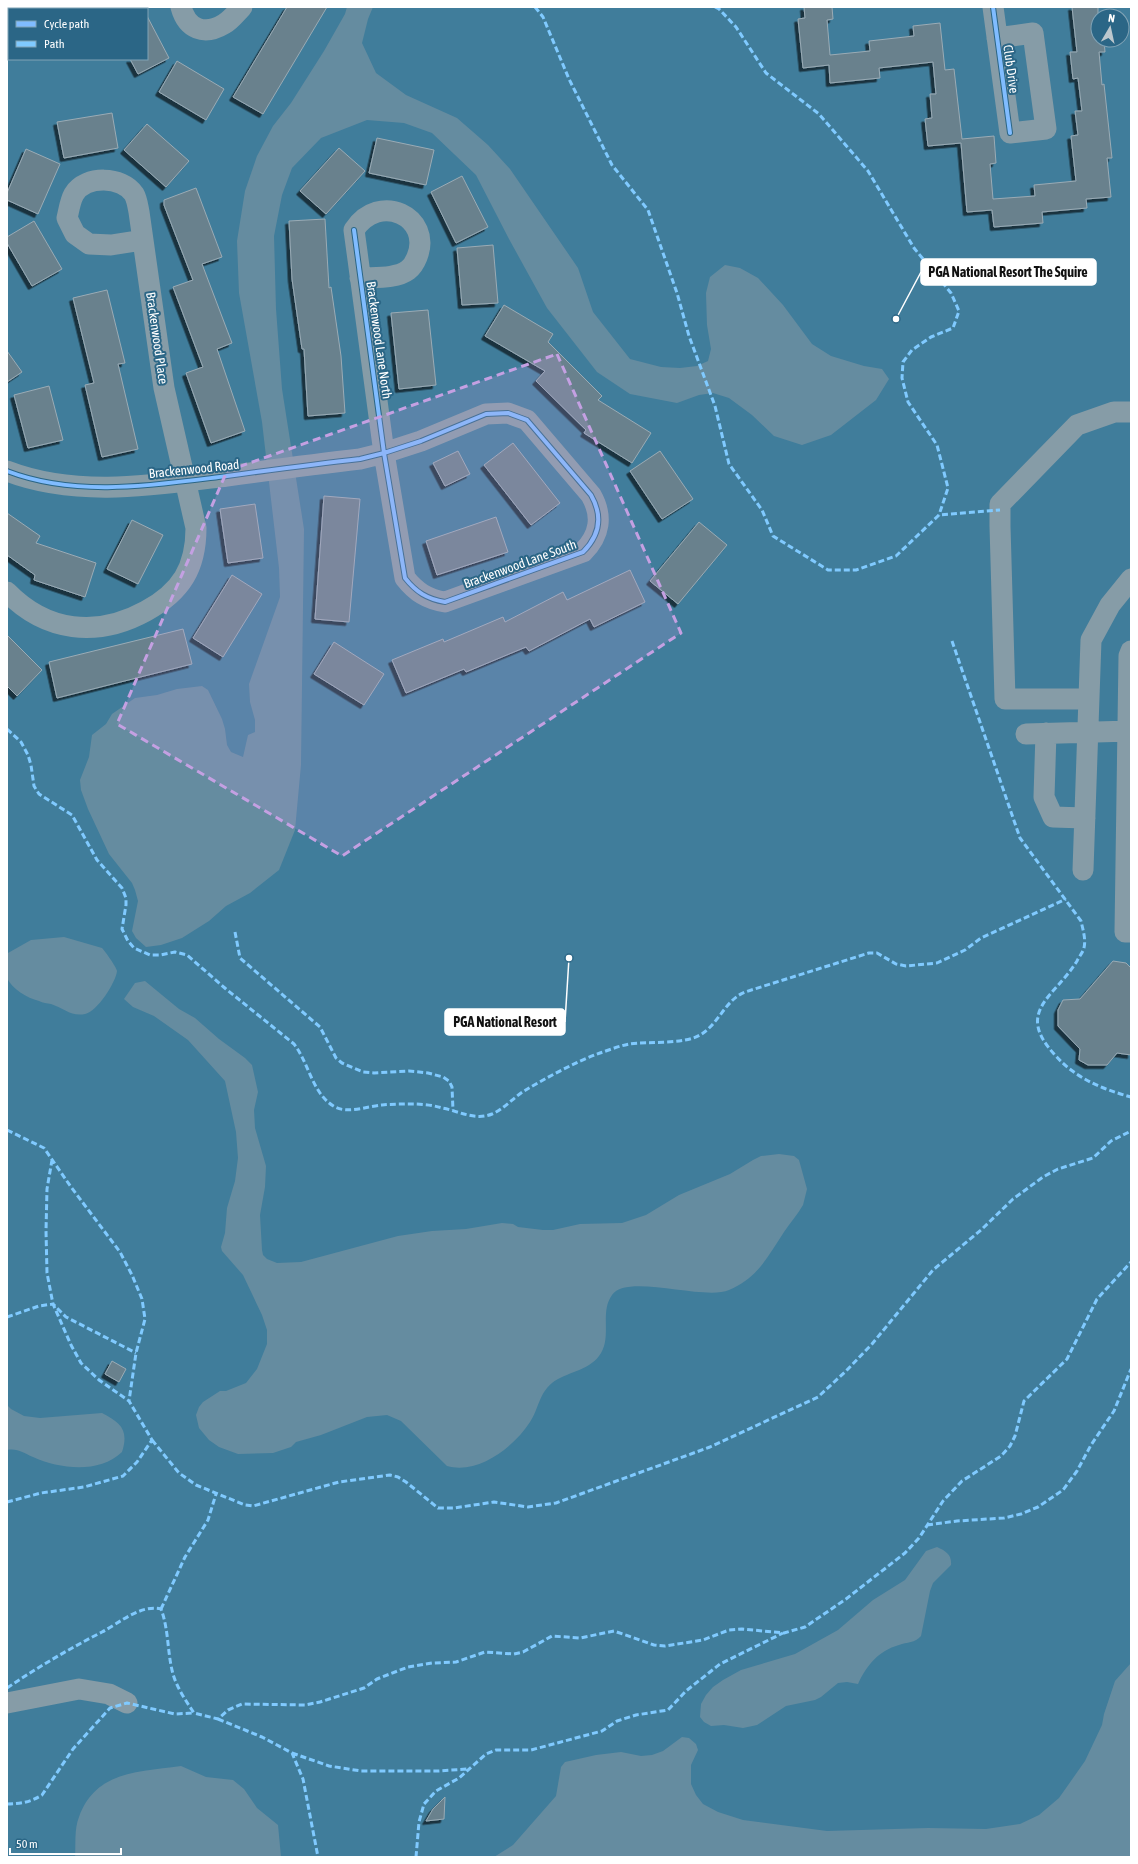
<svg xmlns="http://www.w3.org/2000/svg" width="1138" height="1864" viewBox="0 0 1138 1864" font-family="'Asap Condensed',sans-serif">
<defs>
<filter id="shadow"><feDropShadow dx="-3.5" dy="3.5" stdDeviation="0" flood-color="#0009"/></filter>
</defs>
<rect width="100%" height="100%" fill="#406071"/>
<path fill="#407d9b" fill-rule="evenodd" d="M7,7H1131V1857H7ZM9,9H147V59H9ZM1098,16H1122V40H1098Z"/>
<path fill="#658ca0" d="M347,7H373L368,19L362,43L376,73L406,95L457,118L488,145L510,169L578,268L593,312L630,359L661,367L680,368L697,366L708,361L711,349L707,325L706,293L710,277L725,265L740,268L758,278L783,305L812,344L831,356L864,366L882,369L889,379L876,400L831,435L802,445L774,436L752,415L729,398L713,393L699,395L677,403L630,394L597,372L547,308L509,239L476,175L432,133L404,123L367,120L321,138L292,168L282,195L274,236L276,309L282,389L304,529L301,765L295,830L279,870L250,893L226,906L209,921L182,938L161,945L146,947L136,938L132,931L138,901L135,890L132,883L109,854L88,809L81,790L80,780L89,757L92,735L106,724L112,714L135,698L157,695L177,689L202,686L208,690L222,719L225,729L227,745L231,752L243,757L248,735L255,732V720L250,702L249,684L280,597L279,568L262,422L239,293L237,241L245,191L257,156L273,126L291,103L324,51L345,14Z
M64,937L102,948C105,951 117,968 117,971C116,982 97,1012 85,1014C72,1017 63,1008 51,1004C47,1003 43,1003 39,1001C27,998 12,989 7,978C5,973 6,959 8,953L31,940Z
M145,981L179,1009L195,1018L219,1039L245,1058L252,1065L258,1092L254,1110L255,1128L266,1166L265,1187L260,1215L262,1250L263,1255L267,1259L277,1263L301,1262L398,1236L432,1231L466,1229L502,1223L513,1224L518,1227L543,1230H553L580,1224L622,1223L646,1215L679,1195L730,1174L753,1160L761,1156L779,1154L794,1156L799,1160L807,1189L803,1205C798,1214 790,1223 784,1232C768,1256 758,1278 729,1290C704,1301 627,1273 612,1295C599,1313 613,1338 599,1356C588,1371 566,1372 552,1383C538,1395 539,1409 530,1422C514,1447 478,1475 447,1466L401,1421L387,1415L367,1417L321,1435L296,1442L291,1447L273,1453L238,1454L219,1447L209,1440L199,1428L196,1415L199,1407L203,1402L220,1391H226L246,1383L257,1369L267,1344V1330L262,1315L243,1275L222,1251L221,1247L225,1233L227,1208L235,1181L238,1158L236,1132L225,1081L188,1040L154,1016L133,1007L124,999L135,983Z
M7,1405L11,1409L24,1416L40,1418L102,1413C121,1423 129,1430 122,1452C99,1474 60,1469 33,1457C23,1453 18,1448 7,1450Z
M937,1547C946,1551 952,1555 951,1565L933,1583L930,1591L921,1636C915,1643 907,1642 899,1645C878,1651 867,1665 858,1684L847,1682L838,1683L821,1697L815,1700L786,1706L757,1725L743,1728L724,1725L711,1726L704,1722L700,1717L701,1704L706,1695L713,1687L723,1680L741,1670L795,1654L838,1630L873,1600L905,1580L926,1551Z
M1131,1663V1857H494L513,1845L556,1796L561,1767L565,1762L596,1755L621,1752L641,1756L652,1755L663,1751L682,1737L689,1738L696,1744L698,1750L691,1765V1784L696,1795L703,1804L718,1812L743,1820L827,1831L928,1828L986,1829L1020,1824L1039,1815L1059,1798L1085,1761L1102,1725L1104,1714L1115,1681Z
M181,1766L206,1777L233,1780L244,1789L257,1808L278,1825L281,1857H75C76,1845 74,1829 79,1817C96,1770 140,1772 181,1766Z"/>
<path fill="#69818d" stroke="#9aabb5" filter="url(#shadow)" d="M287,7H327L263,114L233,97Z
M804,7H832L833,19L827,20L830,55L870,51L869,41L914,36L913,26L940,23L945,70L954,69L962,139L994,136L996,163L990,164L993,199L1035,196L1034,185L1076,181L1071,136L1078,135L1075,111H1082L1078,78L1073,79L1070,52H1077L1072,7H1098V40H1104L1105,52H1099L1102,85L1104,84L1112,158H1107L1111,197L1086,199L1087,208L1042,212L1043,223L994,227L992,210L967,212L961,143L928,146L925,119L932,118L930,94H936L933,62L879,68L880,78L830,83L829,65L803,68L798,19L805,18Z
M147,16L169,58L138,74L130,59H147Z
M177,61L224,89L206,120L159,92Z
M112,113L118,148L64,158L57,122Z
M147,124L189,161L166,187L124,150Z
M377,138L434,150L426,185L369,173Z
M339,148L365,171L326,214L300,191Z
M26,149L60,164L38,214L7,200V193Z
M462,176L488,227L456,243L431,192Z
M196,188L222,257L202,264L232,343L217,349L245,431L211,443L186,373L203,367L173,287L193,280L164,205V200Z
M325,219L329,288L331,287L341,356L345,413L308,416L304,349H302L292,279L289,221Z
M34,221L62,269L32,286L7,243V237Z
M493,245L498,303L462,305L457,248Z
M107,290L125,363L118,364L138,449L102,457L85,385L94,383L73,298Z
M504,305L553,334L548,342L602,396L598,400L651,433L632,463L584,433L586,430L536,381L545,371L485,336Z
M428,310L436,385L399,389L391,313Z
M7,351L22,372L7,382Z
M49,386L63,440L28,448L14,395Z
M513,443L560,503L531,525L484,465Z
M458,451L470,474L445,486L433,463Z
M660,451L693,499L662,519L630,471Z
M324,496L360,499L349,622L315,619Z
M255,504L263,558L228,563L220,509Z
M7,513L40,536L36,543L96,563L85,597L34,580L35,575L7,555Z
M496,517L508,552L437,575L426,541Z
M132,520L163,535L138,584L107,569Z
M699,522L727,545L678,604L650,581Z
M630,570L645,602L594,627L590,619L529,651L526,647L466,672L464,669L406,693L392,660L443,639L444,642L503,617L505,622L563,592L567,600Z
M232,575L262,594L223,657L193,638Z
M183,629L192,664L57,698L49,662Z
M7,635L42,670L17,696L7,686Z
M334,642L384,674L364,705L314,674Z
M1113,961L1126,963L1131,968V1055L1117,1053L1107,1065H1088L1079,1060L1080,1049L1058,1026V1010L1063,1000L1080,999Z
M112,1361L126,1369L119,1382L105,1374Z
M445,1797L444,1819L426,1821L433,1809Z"/>
<g fill="none" stroke-linecap="round" stroke-linejoin="round">
<path stroke="#869ca7" stroke-width="21" d="M181,7C187,29 204,36 224,24C231,20 237,12 242,7
M993,7L1010,133L1046,129L1033,33L997,38
M7,471C77,498 155,485 227,476C271,470 316,464 360,459L384,453L421,441L486,414L508,413L527,420L591,495C603,516 600,535 583,552L445,602C427,599 416,592 405,578L384,453L357,252L354,230C379,191 433,217 417,257C415,262 412,267 408,270C396,279 375,277 360,278
M7,592C46,632 97,638 146,611C181,592 196,568 196,528L164,388L139,212C138,207 137,199 134,194C122,176 86,175 74,194C70,201 69,210 67,218L75,234L89,244L111,245L143,240
M1131,651L1129,656L1125,932H1131
M1089,699H1005L1000,526V504L1077,425L1114,412H1131
M1046,733L1044,797L1053,817L1085,818
M1026,734L1131,731
M1083,870L1091,640L1110,605L1131,579
M7,1703L79,1689L109,1694L127,1703"/>
<path stroke="#80caff" stroke-width="3" stroke-dasharray="6 3" stroke-linecap="butt" d="M535,7L543,17L569,79L612,165L648,210L677,293L689,336L715,406L729,464L762,510L773,536L828,570H856L896,556L939,515L1000,510
M715,7L719,9L736,27L766,73L819,114L868,171L914,248L951,293L959,311L953,328L931,337L912,350L903,362L902,378L908,402L937,445L948,488L939,515
M952,641L1020,838L1081,921C1083,930 1086,939 1084,948C1083,952 1079,957 1077,961C1055,997 1014,1011 1055,1055C1075,1078 1102,1089 1131,1097
M7,729L21,742L28,755L31,765L34,786L39,794L72,815L97,860L122,888L126,898V905L122,929L128,941L134,948L150,955H160L175,952L187,955L226,989L294,1044C309,1063 312,1094 335,1107C348,1114 368,1106 382,1105C392,1104 402,1104 412,1104C422,1104 433,1105 442,1108C459,1111 475,1121 492,1114C504,1109 513,1098 524,1091C546,1078 575,1062 600,1053C609,1050 619,1046 629,1044C648,1041 683,1045 700,1035C719,1024 725,1000 745,992L869,953H877L896,964L906,966L937,963L965,950L981,938L1066,899
M235,932L240,958L320,1027L336,1058L342,1063L363,1072L374,1073L409,1071L428,1073L443,1077L449,1081L452,1087L453,1110
M7,1130L44,1148L71,1187L120,1252L132,1275L142,1299L145,1319L136,1353L129,1401
M7,1317L39,1306L53,1304L66,1317L136,1353
M152,1440L179,1473L196,1485L245,1505L253,1506L339,1482L390,1475L398,1477L406,1482L438,1508H454L494,1502L528,1507L556,1503L710,1447L818,1397L846,1371L872,1344L933,1270L981,1230L1013,1199L1043,1177L1058,1169L1093,1158L1111,1141L1131,1131
M7,1502L41,1493L84,1487L123,1476L137,1462L152,1440L129,1401L99,1380L81,1363L71,1345L53,1304L47,1273L46,1231L47,1189L52,1160
M927,1525L957,1521L1004,1518L1021,1514L1038,1507L1063,1490L1077,1471L1091,1445L1114,1411L1131,1369
M161,1609L185,1557L208,1520L216,1494
M7,1688C38,1667 69,1649 102,1632C119,1623 141,1604 161,1609C169,1630 167,1652 173,1674C177,1688 186,1701 194,1713L218,1719L228,1710L242,1704L305,1705L320,1702L364,1688L377,1679L408,1667L432,1663L456,1662L485,1652L514,1654L523,1652L552,1636L580,1638L614,1631L654,1645L665,1646L703,1640L729,1630L742,1629L784,1633L805,1627L846,1599L905,1553L919,1538L943,1501L962,1481L1001,1456L1010,1446L1015,1436L1024,1401L1067,1359L1097,1299L1131,1262
M218,1719L262,1737L292,1753L303,1779L318,1857
M292,1753L329,1766L361,1771H438L468,1769
M7,1804C20,1804 31,1802 42,1795L73,1749L110,1708L127,1703L175,1714L194,1713
M416,1857L419,1822L424,1804L436,1791L459,1778L486,1754L496,1750H531L602,1731L617,1721L636,1715L668,1710L686,1691L720,1664L783,1633"/>
<defs>
<path id="cycleway" d="M993,7L1010,133
M7,471C77,498 155,485 227,476C271,470 316,464 360,459L384,453L421,441L486,414L508,413L527,420L591,495C603,516 600,535 583,552L445,602C427,599 416,592 405,578L384,453L354,230"/>
</defs>
<use href="#cycleway" stroke="#2b6686" stroke-width="6"/>
<use href="#cycleway" stroke="#80bcff" stroke-width="4"/>
</g>
<path fill="#c4a0e2" fill-opacity="0.2" stroke="#c4a0e2" stroke-width="3" stroke-dasharray="8 5" stroke-linejoin="round" d="M557,354L681,633L342,856L117,724L227,471Z"/>
<g text-anchor="middle" dominant-baseline="central" stroke-width="4" stroke-linejoin="round" paint-order="stroke">
<g font-size="13" fill="#fff" stroke="#2b6686">
<text transform="translate(1011 69) rotate(82)">Club Drive</text>
<text transform="translate(157 338) rotate(82)">Brackenwood Place</text>
<text transform="translate(379 340) rotate(82)">Brackenwood Lane North</text>
<text transform="translate(194 469) rotate(-6)">Brackenwood Road</text>
<text transform="translate(520 564) rotate(-20)">Brackenwood Lane South</text>
</g>
</g>
<path fill="none" stroke="#fff" stroke-width="1.5" d="M896 319L921 272M569 958L565 1022"/>
<g fill="#fff" stroke="#2b6686" stroke-width="1.5">
<circle cx="896" cy="319" r="4"/>
<circle cx="569" cy="958" r="4"/>
</g>
<g fill="#fff" stroke="#fff" stroke-width="1.5">
<rect x="921" y="259" width="175" height="26" rx="4"/>
<rect x="445" y="1009" width="120" height="26" rx="4"/>
</g>
<g font-size="14" text-anchor="middle" font-weight="bold" fill="#111">
<text x="1008" y="277">PGA National Resort The Squire</text>
<text x="505" y="1027">PGA National Resort</text>
</g>
<rect width="1138" height="1864" fill="none" stroke="#ffffff" stroke-width="16"/>
<rect x="8" y="8" width="140" height="52" fill="#2b6686" stroke="#80a3b6"/>
<rect x="16" y="21" width="20" height="6" fill="#80bcff" stroke="#80a3b6"/>
<text x="44" y="28" font-size="12" fill="#ffffff">Cycle path</text>
<rect x="16" y="41" width="20" height="6" fill="#80caff" stroke="#80a3b6"/>
<text x="44" y="48" font-size="12" fill="#ffffff">Path</text>
<g transform="translate(1110 28) rotate(9)"><circle r="19" fill="#2b6686" stroke="#80a3b6"/>
<path d="M0-3L7 15L0 10L-7 15Z" fill="#bcc7cd"/>
<text y="-6" font-size="11" font-weight="bold" text-anchor="middle" fill="#ffffff">N</text>
</g>
<path d="M10 1848v6h111v-6" fill="none" stroke="#ffffff" stroke-width="2"/>
<text x="16" y="1848" font-size="12" fill="#ffffff" stroke="#2b6686" stroke-width="3" paint-order="stroke">50 m</text>
</svg>
